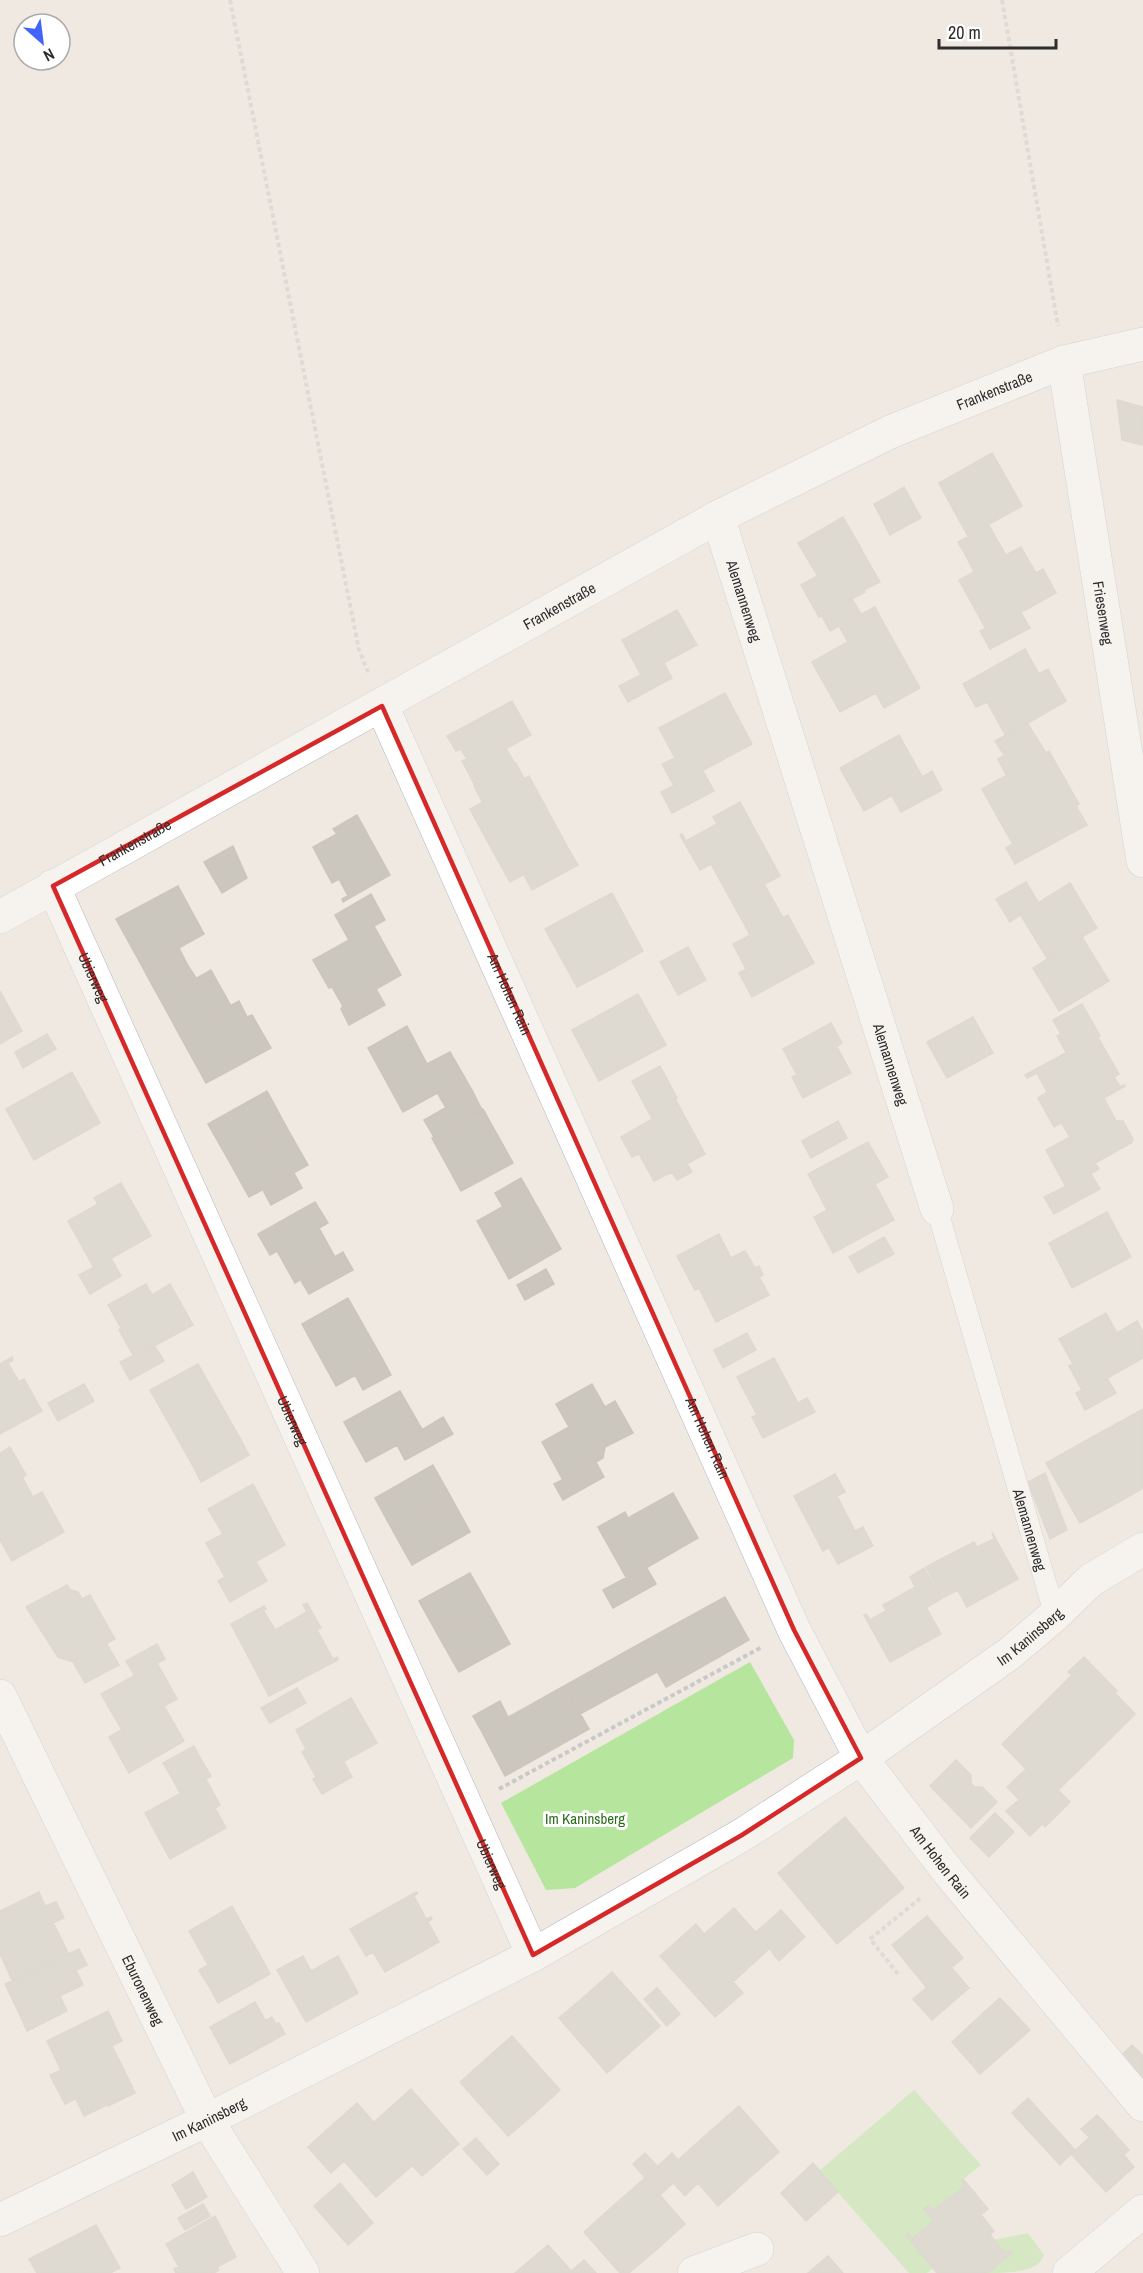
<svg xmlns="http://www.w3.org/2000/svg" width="1143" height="2273" viewBox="0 0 1143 2273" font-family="'Archivo Narrow',sans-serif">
<rect width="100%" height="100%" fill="#efe9e1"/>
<path fill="#b6e59e" d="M750,1662L794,1740L793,1758L575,1888L546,1890L501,1803Z
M914,2090L981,2165L961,2181L965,2186L934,2211L929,2205L924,2209L934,2221L912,2238L908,2233L906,2235L933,2268L927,2273H909L819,2171Z
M1028,2233L1044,2255C1039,2273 1006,2273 987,2273L1011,2253L1010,2250L1005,2253L994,2240Z"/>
<path fill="#cbc7bf" stroke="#cbc5ba" stroke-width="1.5" d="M1117,400L1143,407L1142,445L1122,440Z
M992,453L1007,479L953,509L939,483Z
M1007,479L1022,506L968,536L953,509Z
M904,487L921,518L906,526L889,496Z
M889,496L906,526L890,535L874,504Z
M843,517L862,550L817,575L798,543Z
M989,525L997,540L966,556L958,542Z
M997,540L1006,555L974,572L966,556Z
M1021,547L1036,573L1043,569L1056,593L987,631L959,580Z
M862,551L880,582L864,590L847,559Z
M847,559L865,592L819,617L801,585Z
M852,599L861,614L830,631L822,616Z
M875,607L883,622L848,642L839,626Z
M677,610L697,645L641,675L622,640Z
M1021,613L1030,628L990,649L980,631L985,629L987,631Z
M883,622L912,674L840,712L812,662Z
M1025,649L1039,674L1048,669L1066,701L1006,736L987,702L976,707L963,684Z
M664,663L672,678L628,702L619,686Z
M912,674L920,688L884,708L876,693Z
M725,693L752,744L674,786L662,764L675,758L659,728Z
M512,701L531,735L467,770L462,761L467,759L461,749L456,751L447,736Z
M1027,723L1036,737L1004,755L995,741Z
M899,735L923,778L864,811L840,768Z
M1036,737L1046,753L1006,775L998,759Z
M506,748L515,764L475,786L467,770Z
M1049,751L1071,790L1003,827L982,789Z
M516,763L524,779L482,801L474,786Z
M703,771L714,791L672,813L661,792Z
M932,771L942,790L901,812L892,796Z
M529,776L549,813L490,846L470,809Z
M1071,790L1079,804L1076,806L1087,825L1015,864L1006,848L1013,844L1003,827Z
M740,802L780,876L732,902L711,864L700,870L680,835L682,834L686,841L717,824L713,817Z
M549,813L569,850L510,882L490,846Z
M357,815L390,875L343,902L342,899L348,896L339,879L332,883L313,847L337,834L333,829Z
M233,846L247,878L222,893L204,862Z
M569,850L578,865L532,890L524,875Z
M1026,882L1038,902L1010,922L996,899Z
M1070,883L1097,928L1047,958L1020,914Z
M764,884L773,900L741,918L732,902Z
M178,886L204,934L143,968L116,919Z
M612,893L643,951L610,970L578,911Z
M371,894L385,920L349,940L335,915Z
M773,900L783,918L750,935L741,918Z
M578,911L610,970L577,987L545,929Z
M788,915L814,963L752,997L739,973L746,969L733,944Z
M374,926L401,975L341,1009L343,1006L332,987L329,988L313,960Z
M1082,937L1109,981L1059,1011L1033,968Z
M688,947L706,980L678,995L660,962Z
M179,948L187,964L151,983L143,968Z
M187,964L196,978L160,999L151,983Z
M211,970L231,1006L179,1034L160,999Z
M376,989L385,1005L349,1025L341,1009Z
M0,991L22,1031L0,1044Z
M638,994L666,1045L599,1081L572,1030Z
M239,1001L247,1017L252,1015L271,1048L206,1083L179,1034Z
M1082,1004L1090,1018L1061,1034L1053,1020Z
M973,1017L993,1053L947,1078L927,1042Z
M1090,1018L1100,1036L1066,1052L1057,1036Z
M831,1023L842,1043L837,1047L851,1073L803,1098L792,1077L797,1075L783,1049Z
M407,1026L427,1064L450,1052L465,1078L403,1112L368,1048Z
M47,1034L56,1049L23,1068L15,1052Z
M1097,1036L1119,1074L1114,1077L1120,1087L1124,1085L1125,1086L1054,1127L1038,1098L1047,1092L1037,1073L1027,1078L1025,1075Z
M660,1066L669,1083L641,1098L632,1081Z
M72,1072L100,1123L34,1160L6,1109Z
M465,1078L473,1092L446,1108L438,1094Z
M669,1083L677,1098L649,1113L641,1098Z
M267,1091L287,1128L229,1161L208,1124Z
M473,1092L482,1110L434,1137L424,1120Z
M1104,1098L1116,1121H1123L1133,1139L1131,1143L1095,1163L1099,1169L1066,1187L1046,1150L1070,1137L1061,1122Z
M675,1099L678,1104L652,1119L649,1113Z
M678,1104L705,1154L687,1164L692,1172L677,1180L672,1172L654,1181L639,1154L632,1157L621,1137Z
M483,1109L513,1163L461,1191L432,1138Z
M838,1121L847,1138L811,1158L802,1141Z
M287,1128L308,1165L249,1197L229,1161Z
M868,1142L888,1177L827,1210L808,1174Z
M294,1173L302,1188L271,1205L263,1190Z
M1091,1174L1100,1189L1054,1214L1044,1197Z
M521,1178L529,1192L503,1207L495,1193Z
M121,1183L151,1236L94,1268L68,1221L98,1204L94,1198Z
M875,1184L894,1220L833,1253L814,1217Z
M529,1192L561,1249L509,1279L477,1221Z
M315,1202L328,1223L319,1228L336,1259L295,1283L277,1251L270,1255L258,1234Z
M1107,1212L1131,1257L1072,1288L1049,1243Z
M719,1234L731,1258L745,1251L755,1268L759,1266L763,1275L759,1277L769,1295L716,1322L699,1288L695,1290L677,1256Z
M884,1237L894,1254L858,1273L849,1257Z
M343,1252L353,1270L309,1294L300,1279L337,1259L336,1256Z
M111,1258L121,1276L90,1294L79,1275Z
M546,1269L554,1284L525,1300L517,1285Z
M146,1284L152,1295L170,1284L193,1325L134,1357L119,1330L121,1328L108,1305Z
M348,1298L383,1360L336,1386L302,1324Z
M1106,1313L1117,1333L1137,1321L1143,1332V1358L1083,1392L1069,1366L1073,1364L1059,1339Z
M747,1333L756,1350L723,1368L714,1350Z
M154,1345L164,1361L130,1380L120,1362Z
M12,1357L13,1360L8,1363L19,1382L24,1379L42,1411L0,1434V1364Z
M774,1358L798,1403L807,1398L815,1412L763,1438L752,1417L757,1415L737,1377Z
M383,1360L391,1375L363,1390L355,1375Z
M198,1364L241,1440L193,1466L150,1390Z
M1107,1378L1116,1393L1085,1410L1076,1393L1082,1390L1083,1392Z
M84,1384L94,1401L58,1421L48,1403Z
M592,1384L605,1407L615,1401L633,1433L605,1447L603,1458L563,1480L542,1442L569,1427L556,1404Z
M400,1391L423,1431L366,1462L344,1422Z
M1143,1409V1488L1128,1497L1094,1436Z
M443,1417L453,1434L405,1460L397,1445Z
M1094,1436L1128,1497L1080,1523L1046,1463Z
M241,1440L249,1455L201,1482L193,1466Z
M10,1447L26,1475L22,1478L21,1475L0,1487V1453Z
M596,1462L604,1477L563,1500L554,1484Z
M433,1465L452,1499L393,1531L375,1498Z
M1045,1473L1067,1530L1050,1539L1028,1482Z
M835,1474L845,1492L837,1496L855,1531L863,1527L864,1529L823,1551L794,1496Z
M21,1475L33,1497L42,1492L64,1532L12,1561L0,1540V1487Z
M253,1484L285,1545L226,1579L206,1543L223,1534L208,1509Z
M673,1493L698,1538L627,1579L598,1527L625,1512L628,1518Z
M452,1499L470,1532L412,1565L393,1531Z
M864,1529L873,1546L838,1564L829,1548Z
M992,1532L1018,1579L967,1607L941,1559L974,1542L977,1547L994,1539Z
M941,1559L958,1590L942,1598L926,1567Z
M256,1562L267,1581L230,1602L218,1581L225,1577L226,1579Z
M646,1567L656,1584L613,1608L603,1590Z
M924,1568L941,1599L926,1608L910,1577Z
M470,1573L490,1608L439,1637L419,1601Z
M67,1585L70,1590L78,1592L82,1599L90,1595L115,1639L73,1662L58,1657L26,1607Z
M915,1587L941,1634L890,1662L864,1615L866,1614L870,1620L886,1611L883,1605Z
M725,1597L749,1640L666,1687L641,1643Z
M307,1603L321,1628L317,1630L333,1659L337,1657L338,1660L269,1696L231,1624L264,1606L266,1609L263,1610L275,1630L307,1612L303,1605Z
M490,1608L510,1644L459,1672L439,1637Z
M106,1643L119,1665L85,1683L73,1662Z
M641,1643L657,1672L580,1714L564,1686Z
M157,1644L165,1659L135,1676L126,1661Z
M1084,1657L1117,1691L1115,1693L1135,1714L1092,1757L1042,1705L1072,1675L1068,1672Z
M157,1663L177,1699L122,1730L101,1694Z
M564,1686L589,1729L505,1776L482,1732Z
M297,1688L306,1703L270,1723L261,1708Z
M351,1698L377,1743L316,1777L302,1752L306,1749L296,1730Z
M500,1701L508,1717L482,1732L473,1716Z
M1042,1705L1092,1757L1052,1796L1002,1744Z
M164,1706L184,1741L129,1773L109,1737Z
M194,1746L202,1761L172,1778L163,1763Z
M956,1760L971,1775V1783L975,1787H982L997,1802L971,1828L930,1786Z
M202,1761L211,1776L180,1793L172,1778Z
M344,1762L352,1777L322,1794L313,1779Z
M1026,1769L1052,1796L1058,1790L1070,1802L1045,1827L1007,1787Z
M206,1779L220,1805L215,1808L226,1828L170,1859L145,1813Z
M1019,1800L1043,1823L1030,1836L1006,1811Z
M995,1813L1014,1832L989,1857L970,1838Z
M845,1817L904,1888L837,1944L778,1873Z
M39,1892L45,1906L56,1902L64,1918L0,1947V1911Z
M416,1892L418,1893L414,1896L426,1919L431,1917L432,1919L428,1922L439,1942L385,1972L373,1952L366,1956L350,1929Z
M232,1906L262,1959L210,1988L199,1970L208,1965L189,1931Z
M734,1908L770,1948L733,1982L743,1993L715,2017L660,1956L696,1924L704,1934Z
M781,1910L805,1937L779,1961L756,1932Z
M927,1916L963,1958L927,1988L892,1945Z
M53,1922L69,1955L13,1982L0,1954V1947Z
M79,1949L87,1965L76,1970L83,1985L20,2015L5,1984Z
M303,1956L331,2008L306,2022L277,1970Z
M338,1956L358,1993L331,2008L311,1971Z
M262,1959L270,1974L218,2003L210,1988Z
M951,1967L969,1988L932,2020L913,1999Z
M612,1972L660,2026L633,2050L586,1995Z
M657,1988L680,2014L667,2026L644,1999Z
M586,1995L633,2050L607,2073L559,2018Z
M60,1996L67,2011L27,2031L20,2015Z
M1000,1998L1030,2030L1012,2046L983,2013Z
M255,2002L276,2039L230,2064L210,2027Z
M108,2011L122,2041L61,2070L47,2041Z
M983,2013L1012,2046L980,2074L952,2042Z
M272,2017L276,2024L279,2023L285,2034L276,2039L266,2020Z
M512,2036L560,2090L534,2114L486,2059Z
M1132,2045L1143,2056V2080L1120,2057Z
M112,2046L126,2074L65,2104L50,2075Z
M486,2059L534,2114L508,2136L460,2082Z
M126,2074L135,2093L108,2106L99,2088Z
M99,2088L107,2105L84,2116L76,2099Z
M411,2089L459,2144L422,2176L374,2122Z
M1028,2098L1075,2150L1060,2165L1012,2113Z
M357,2103L412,2166L376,2197L321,2135Z
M739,2106L779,2152L748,2179L708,2133Z
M1097,2115L1105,2123L1089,2137L1081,2129Z
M1105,2123L1129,2150L1124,2155L1134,2167L1106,2192L1071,2154Z
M708,2133L748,2179L718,2206L678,2160Z
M321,2135L344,2161L331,2173L308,2147Z
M476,2138L499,2164L487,2175L463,2149Z
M645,2153L673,2183L660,2195L633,2164Z
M672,2153L698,2183L685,2196L658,2166Z
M813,2163L838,2192L806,2221L781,2193Z
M193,2172L207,2197L186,2209L172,2185Z
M645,2178L685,2224L655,2251L614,2205Z
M963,2179L988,2209L981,2215L994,2231L990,2235L1005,2253L1010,2250L1012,2253L987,2273H937L906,2235L908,2233L912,2238L934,2221L924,2209L929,2205L933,2211L965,2186L961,2181Z
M340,2183L373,2223L348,2245L314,2206Z
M203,2204L210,2216L185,2230L178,2218Z
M614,2205L655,2251L629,2273H620L584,2232Z
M215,2216L236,2257L217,2267L219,2270L214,2273H176L174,2269L179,2267L166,2244Z
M96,2225L120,2268L110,2273H37L29,2259Z
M548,2245L573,2273H515Z
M828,2256L843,2273H808Z
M584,2260L596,2273H573L571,2271Z"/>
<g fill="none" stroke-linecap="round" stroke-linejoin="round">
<defs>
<g id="service">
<path id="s1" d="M937,1209L1055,1615"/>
</g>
<g id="minor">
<path id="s2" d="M1064,362L1143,861"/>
<path id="s3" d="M718,517L937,1209"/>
<path id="s4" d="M382,706L794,1630L861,1758L950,1874L1143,2105"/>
<path id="s5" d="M53,886L533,1955"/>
<path id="s6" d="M0,917L718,517L890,432L1064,362L1143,344"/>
<path id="s7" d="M0,1696L207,2120L303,2273"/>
<path id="s8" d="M0,2220L207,2120L533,1955L742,1835L861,1758L1009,1654L1055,1615L1091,1580L1143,1549"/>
<path d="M694,2273L757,2249"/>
<path d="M1069,2273L1143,2211"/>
</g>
</defs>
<use href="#service" stroke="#b4b7c1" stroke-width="22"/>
<use href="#minor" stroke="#b4b7c1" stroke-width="34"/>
<path stroke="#c9c9c9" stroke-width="4" stroke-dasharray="4.5 3" stroke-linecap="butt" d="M230,0L359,650L368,672
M1002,0L1058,326
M499,1789L762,1647
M898,1974L870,1939L922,1897"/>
<use href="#service" stroke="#fff" stroke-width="21"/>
<use href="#minor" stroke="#fff" stroke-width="33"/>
</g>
<path d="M0 0H1143V2273H0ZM382,706L794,1630L861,1758L742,1835L533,1955L53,886Z" fill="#efe9e1" fill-opacity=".55" fill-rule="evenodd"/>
<path fill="none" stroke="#d62828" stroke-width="4.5" stroke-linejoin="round" d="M382,706L794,1630L861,1758L742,1835L533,1955L53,886Z"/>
<g text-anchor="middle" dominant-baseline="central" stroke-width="6" stroke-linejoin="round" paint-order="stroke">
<g font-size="15" fill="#2e2e2e" stroke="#fff">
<text stroke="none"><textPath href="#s6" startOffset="1126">Frankenstraße</textPath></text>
<text stroke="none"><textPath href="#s3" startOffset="88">Alemannenweg</textPath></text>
<text stroke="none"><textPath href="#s6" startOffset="640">Frankenstraße</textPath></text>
<text stroke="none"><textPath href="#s2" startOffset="254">Friesenweg</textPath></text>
<text stroke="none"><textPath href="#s6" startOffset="154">Frankenstraße</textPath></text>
<text stroke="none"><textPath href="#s5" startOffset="100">Ubierweg</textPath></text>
<text stroke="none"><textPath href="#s4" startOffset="315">Am Hohen Rain</textPath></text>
<text stroke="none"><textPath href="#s3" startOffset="574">Alemannenweg</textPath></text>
<text stroke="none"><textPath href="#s5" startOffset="586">Ubierweg</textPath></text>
<text stroke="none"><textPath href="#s4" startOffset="801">Am Hohen Rain</textPath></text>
<text stroke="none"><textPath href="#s1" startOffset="334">Alemannenweg</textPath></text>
<text stroke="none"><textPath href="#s8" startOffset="1186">Im Kaninsberg</textPath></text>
<text stroke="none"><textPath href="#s4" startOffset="1287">Am Hohen Rain</textPath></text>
<text stroke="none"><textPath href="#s5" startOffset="1072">Ubierweg</textPath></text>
<text stroke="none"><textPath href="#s7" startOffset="327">Eburonenweg</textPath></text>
<text stroke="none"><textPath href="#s8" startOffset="232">Im Kaninsberg</textPath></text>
</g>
<g font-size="15" fill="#2c6e1b" stroke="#fff">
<text x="585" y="1818">Im Kaninsberg</text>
</g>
</g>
<g transform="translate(42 42) rotate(152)"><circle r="28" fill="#ffffff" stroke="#ababab" stroke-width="1.5"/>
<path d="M0-4.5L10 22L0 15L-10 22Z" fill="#4264fb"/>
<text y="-9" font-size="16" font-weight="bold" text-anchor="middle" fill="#2e2e2e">N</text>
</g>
<path d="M939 39v9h117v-9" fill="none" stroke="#2e2e2e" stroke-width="3"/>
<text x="948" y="39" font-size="18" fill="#2e2e2e" stroke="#ffffff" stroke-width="4.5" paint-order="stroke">20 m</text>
</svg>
